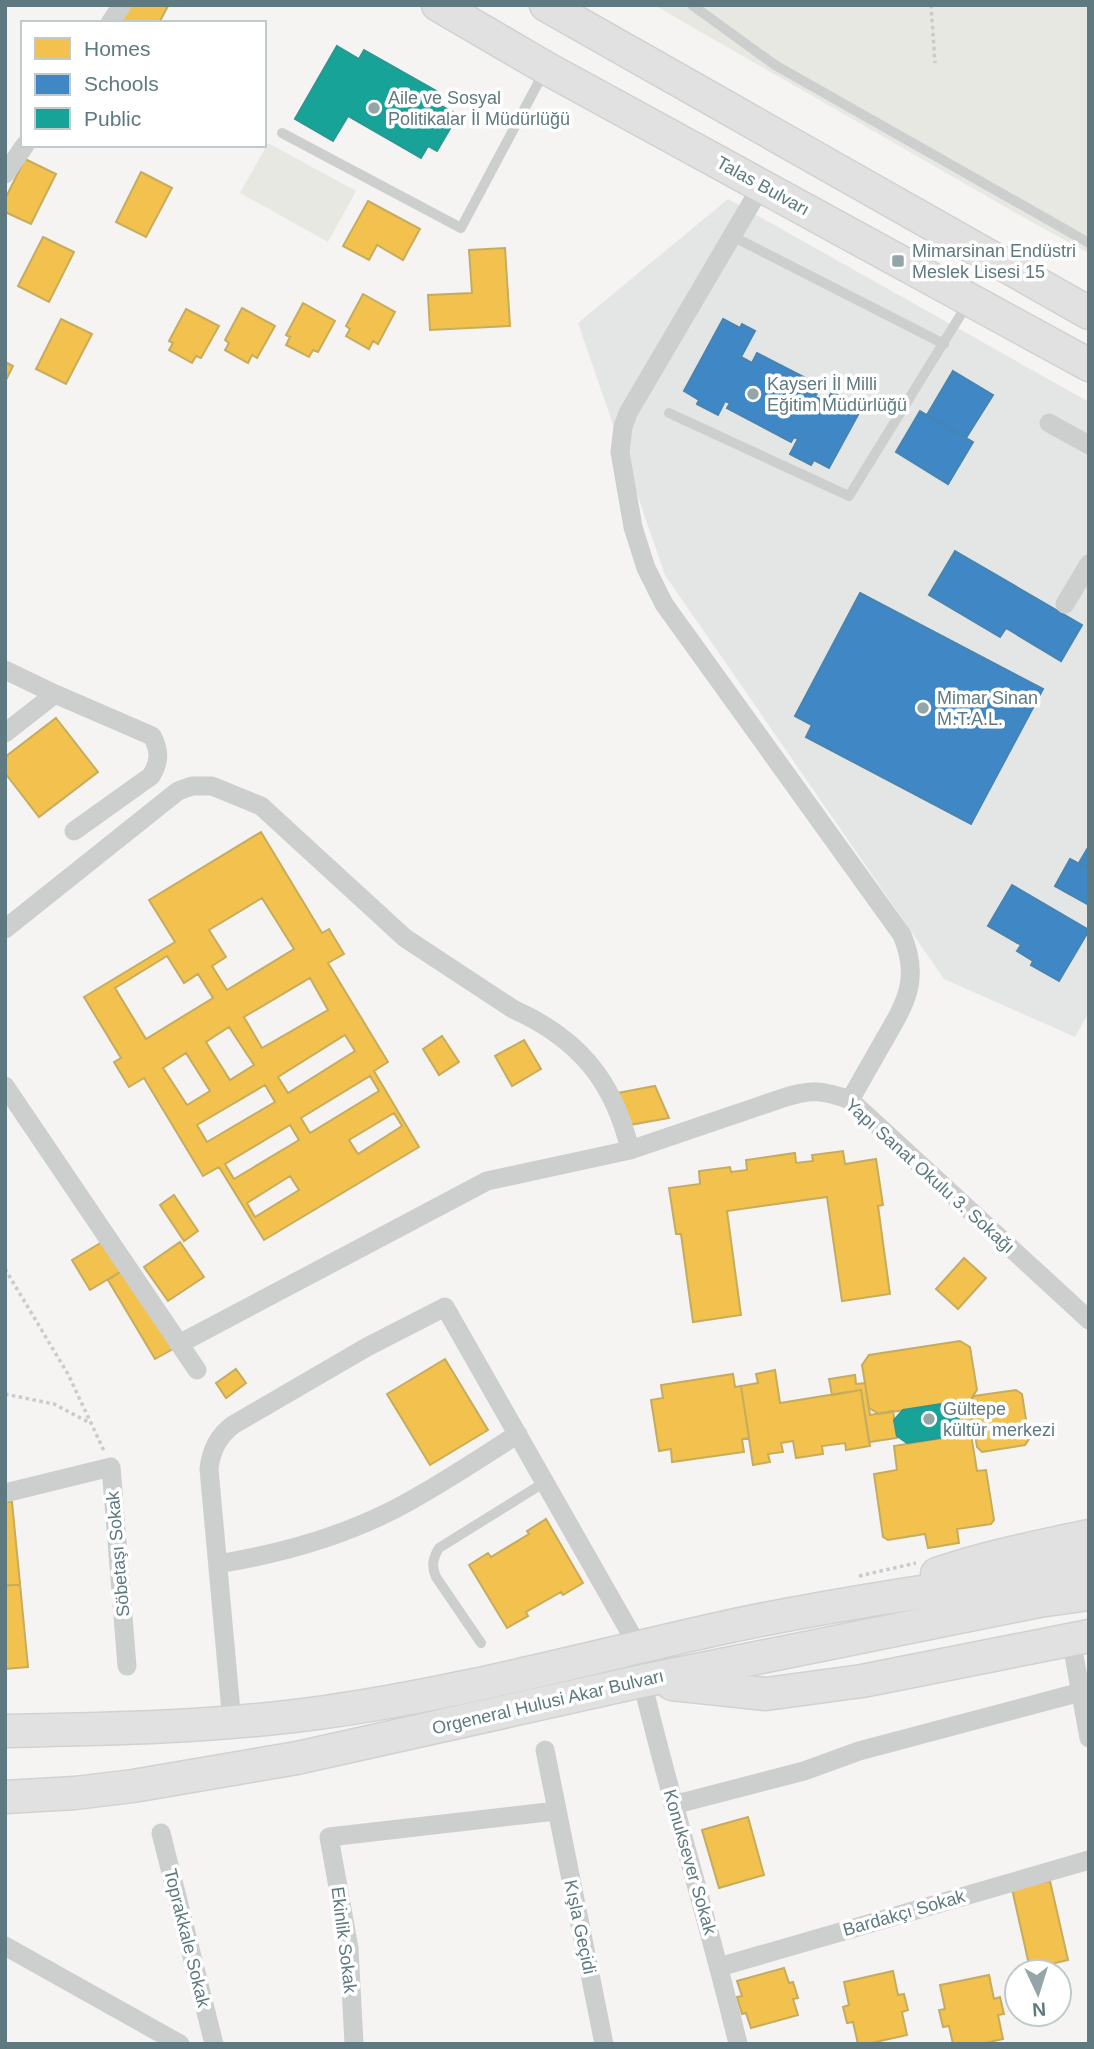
<svg xmlns="http://www.w3.org/2000/svg" width="1094" height="2049" viewBox="0 0 1094 2049" font-family="Arial,sans-serif">
<rect width="100%" height="100%" fill="#f5f4f3"/>
<path fill="#e4e6e5" d="M728,199L1089,402V1012L1075,1037L944,979L665,575L578,323Z"/>
<path fill="#e6e8e1" d="M654,5H1089V253L1035,224Z
M268,143L356,191L328,242L240,193Z"/>
<path fill="#f2c14e" stroke="#c6ac5d" stroke-width="2" fill-rule="evenodd" d="M130,5H166L168,6L159,23H120Z
M25,159L56,174L31,224L5,212V199Z
M141,172L172,188L146,237L116,222Z
M368,201L420,229L403,260L377,245L369,260L343,246Z
M43,237L74,252L49,302L18,286Z
M505,248L510,326L430,330L428,295L472,293L469,250Z
M363,294L395,312L378,344L373,341L369,349L346,336L350,329L346,326Z
M303,303L335,321L318,352L313,350L309,357L286,345L290,337L286,335Z
M242,308L275,326L257,358L252,355L248,363L225,350L229,343L225,340Z
M186,309L219,326L201,358L196,356L192,363L169,350L173,343L169,341Z
M61,319L92,334L66,384L36,369Z
M5,362L13,366L5,382Z
M56,718L98,772L39,817L5,773V757Z
M261,832L322,933L329,929L344,954L328,963L388,1062L374,1071L419,1147L264,1240L219,1167L203,1176L144,1078L129,1087L114,1062L121,1058L84,997L175,942L149,900ZM262,898L294,949L227,990L212,966L226,957L209,930ZM167,956L184,983L198,974L213,998L146,1039L115,988ZM310,978L328,1010L262,1048L244,1017ZM229,1027L254,1065L230,1080L206,1042ZM345,1035L355,1051L288,1093L278,1077ZM186,1053L210,1091L187,1105L163,1068ZM370,1076L379,1091L310,1133L301,1118ZM265,1085L275,1102L207,1142L197,1125ZM394,1113L402,1126L358,1154L349,1140ZM290,1125L299,1140L234,1179L225,1164ZM290,1176L299,1190L255,1217L247,1203Z
M442,1036L459,1062L439,1075L423,1049Z
M524,1040L541,1069L512,1086L495,1056Z
M655,1086L669,1118L624,1126L617,1093Z
M843,1151L845,1164L876,1159L883,1205L878,1206L890,1294L842,1301L827,1197L727,1211L741,1315L693,1322L681,1234H676L669,1188L700,1184L699,1171L730,1167L731,1172L747,1170L746,1160L795,1153L796,1163L813,1161L812,1155Z
M174,1195L198,1231L184,1241L160,1205Z
M107,1239L125,1269L90,1290L72,1260Z
M180,1242L204,1277L168,1301L144,1267Z
M964,1258L986,1278L958,1309L936,1289Z
M125,1269L173,1349L155,1359L108,1280Z
M960,1341L970,1347L977,1390L970,1400L879,1414L869,1408L862,1365L869,1355Z
M445,1359L488,1430L430,1465L387,1394Z
M236,1369L246,1383L226,1398L216,1383Z
M775,1370L780,1403L861,1390L870,1446L846,1450L845,1443L822,1446L823,1454L796,1458L793,1441L781,1443L783,1452L768,1454L770,1462L753,1465L741,1386L758,1383L756,1374Z
M733,1374L735,1387L741,1386L749,1438L742,1439L744,1452L672,1462L671,1449L659,1451L651,1400L663,1398L661,1385Z
M855,1375L856,1384L865,1383L870,1415L893,1411L897,1438L869,1442L861,1390L832,1395L829,1379Z
M1016,1390L1022,1394L1029,1439L1025,1445L982,1452L977,1447L970,1402L974,1396Z
M971,1410L974,1434H971L977,1471L986,1470L994,1520L991,1524L957,1529L959,1543L928,1548L925,1534L888,1540L883,1537L874,1474L897,1470L894,1446L962,1435L958,1412Z
M5,1502H12L20,1584L5,1586Z
M546,1519L583,1583L563,1595L561,1592L526,1612L528,1616L507,1628L469,1565L488,1553L491,1557L529,1534L527,1531Z
M20,1584L28,1667L5,1669V1586Z
M748,1817L764,1875L719,1888L702,1830Z
M1050,1881L1068,1960L1055,1963V1967L1044,1970L1043,1966L1030,1969L1012,1889Z
M784,1968L789,1983L793,1982L798,1998L793,1999L798,2015L751,2028L746,2013L742,2014L737,1997L742,1996L737,1981Z
M893,1971L898,1995L904,1994L908,2010L902,2012L907,2035L867,2044H858L853,2022L847,2023L843,2007L849,2005L844,1982Z
M989,1975L994,1999L1000,1997L1004,2014L998,2015L1003,2039L981,2044H953L949,2026L943,2027L939,2010L945,2009L940,1985Z"/>
<path fill="#3f88c5" stroke="#4884b0" stroke-width="2" d="M723,319L740,328L742,324L755,331L741,357L752,363L757,353L821,386L815,397L826,402L832,392L845,399L842,404L859,413L829,468L814,460L811,465L790,454L798,439L794,437L791,442L727,408L730,403L725,401L718,415L697,404L699,400L684,391Z
M953,371L993,395L966,438L927,415Z
M920,411L973,442L948,484L896,452Z
M955,551L1082,625L1061,661L1006,628L1000,637L929,595Z
M860,593L1043,689L971,824L806,737L812,725L795,716Z
M1089,846V869L1079,863Z
M1070,859L1089,869V905L1055,886Z
M1012,885L1089,930L1059,981L1031,965L1033,961L1017,951L1021,945L988,926Z"/>
<path fill="#17a398" stroke="#2c9791" stroke-width="2" d="M337,46L359,59L364,50L440,93L434,102L458,115L437,151L428,146L421,158L348,116L333,141L295,119Z
M947,1403L958,1411L960,1426L952,1436L907,1443L897,1436L894,1420L903,1410Z"/>
<g fill="none" stroke-linecap="round" stroke-linejoin="round">
<defs>
<path id="primary" d="M438,5L546,68L1089,365
M546,5L1089,313
M937,1574C986,1557 1038,1547 1089,1536
M672,1684L766,1694L862,1681L1089,1636
M5,1731C112,1729 219,1727 325,1712C454,1694 580,1660 708,1631C833,1603 961,1586 1089,1568
M5,1797L75,1793L133,1786L297,1758L642,1681L1039,1601L1089,1594"/>
</defs>
<use href="#primary" stroke="#d0d2d2" stroke-width="35"/>
<path stroke="#cacbcc" stroke-width="3.5" stroke-dasharray="3.5 3.5" stroke-linecap="butt" d="M931,5L935,63
M5,1269L68,1374L105,1453
M5,1394L54,1404L90,1423
M859,1576L916,1563"/>
<path stroke="#cdcfce" stroke-width="10" d="M692,5L775,65L1089,243
M282,133L461,228L544,72
M732,236L944,344
M669,413L849,496L968,303
M481,1643L436,1577C431,1566 433,1558 439,1548L545,1482"/>
<path stroke="#cdcfce" stroke-width="19" d="M110,23L122,5
M5,174L25,145
M762,185L628,413L623,427L620,452L633,527L646,568L664,604L902,935C921,980 905,1004 883,1042C872,1061 861,1081 850,1100
M1049,423L1089,445
M1065,604L1089,564
M5,670L55,694L152,736C160,750 160,762 151,776L74,831
M5,733L55,694
M5,929L178,791L192,786H212L261,806L405,938L513,1009C578,1038 614,1081 630,1150
M5,1086L197,1370
M179,1344L487,1181L630,1150L783,1098C811,1089 823,1090 850,1100L1089,1320
M5,1493L111,1467L127,1666
M218,1564C279,1554 338,1538 393,1510C436,1488 477,1460 518,1434
M1071,1639L1089,1738
M642,1681C671,1803 709,1922 738,2044
M232,1722L209,1469C211,1450 218,1436 233,1425L367,1347L445,1307L639,1648
M545,1750L604,2044
M673,1805L804,1771L859,1751L1081,1692
M161,1833L214,2044
M5,1946L180,2044
M719,1967L1089,1860
M354,2044L349,1948L329,1837L556,1811"/>
<use href="#primary" stroke="#e1e1e1" stroke-width="32"/>
</g>
<g fill="#93a5a8" stroke="#fff" stroke-width="2.5">
<circle cx="374" cy="108" r="7"/>
<rect x="891" y="254" width="14" height="14" rx="3.5"/>
<circle cx="753" cy="394" r="7"/>
<circle cx="923" cy="708" r="7"/>
<circle cx="929" cy="1419" r="7"/>
</g>
<g text-anchor="middle" dominant-baseline="central" stroke-width="7" stroke-linejoin="round" paint-order="stroke">
<g font-size="18" fill="#5e7a80" stroke="#fff" text-anchor="start">
<text x="388" y="98">Aile ve Sosyal<tspan x="388" dy="21">Politikalar İl Müdürlüğü</tspan></text>
<text x="912" y="251">Mimarsinan Endüstri<tspan x="912" dy="21">Meslek Lisesi 15</tspan></text>
<text x="767" y="384">Kayseri İl Milli<tspan x="767" dy="21">Eğitim Müdürlüğü</tspan></text>
<text x="937" y="698">Mimar Sinan<tspan x="937" dy="21">M.T.A.L.</tspan></text>
<text x="943" y="1409">Gültepe<tspan x="943" dy="21">kültür merkezi</tspan></text>
</g>
<g font-size="18" fill="#5e7a80" stroke="#fff">
<text transform="translate(763 186) rotate(29)">Talas Bulvarı</text>
<text transform="translate(930 1176) rotate(42)">Yapı Sanat Okulu 3. Sokağı</text>
<text transform="translate(118 1554) rotate(-95)">Söbetaşı Sokak</text>
<text transform="translate(548 1702) rotate(-13)">Orgeneral Hulusi Akar Bulvarı</text>
<text transform="translate(690 1862) rotate(74)">Konuksever Sokak</text>
<text transform="translate(904 1913) rotate(-16)">Bardakçı Sokak</text>
<text transform="translate(580 1927) rotate(78)">Kışla Geçidi</text>
<text transform="translate(187 1938) rotate(76)">Toprakkale Sokak</text>
<text transform="translate(344 1940) rotate(83)">Ekinlik Sokak</text>
</g>
</g>
<rect width="1094" height="2049" fill="none" stroke="#5e7a80" stroke-width="14"/>
<rect x="21" y="21" width="245" height="126" fill="#ffffff" stroke="#bfcacc" stroke-width="2"/>
<rect x="35" y="38" width="35" height="21" fill="#f2c14e" stroke="#bfcacc" stroke-width="2"/>
<text x="84" y="56" font-size="21" fill="#5e7a80">Homes</text>
<rect x="35" y="74" width="35" height="21" fill="#3f88c5" stroke="#bfcacc" stroke-width="2"/>
<text x="84" y="91" font-size="21" fill="#5e7a80">Schools</text>
<rect x="35" y="108" width="35" height="21" fill="#17a398" stroke="#bfcacc" stroke-width="2"/>
<text x="84" y="126" font-size="21" fill="#5e7a80">Public</text>
<g transform="translate(1038 1993) rotate(176)"><circle r="33" fill="#ffffff" stroke="#bfcacc" stroke-width="2"/>
<path d="M0-5L12 26L0 18L-12 26Z" fill="#93a5a8"/>
<text y="-10" font-size="19" font-weight="bold" text-anchor="middle" fill="#5e7a80">N</text>
</g>
</svg>
